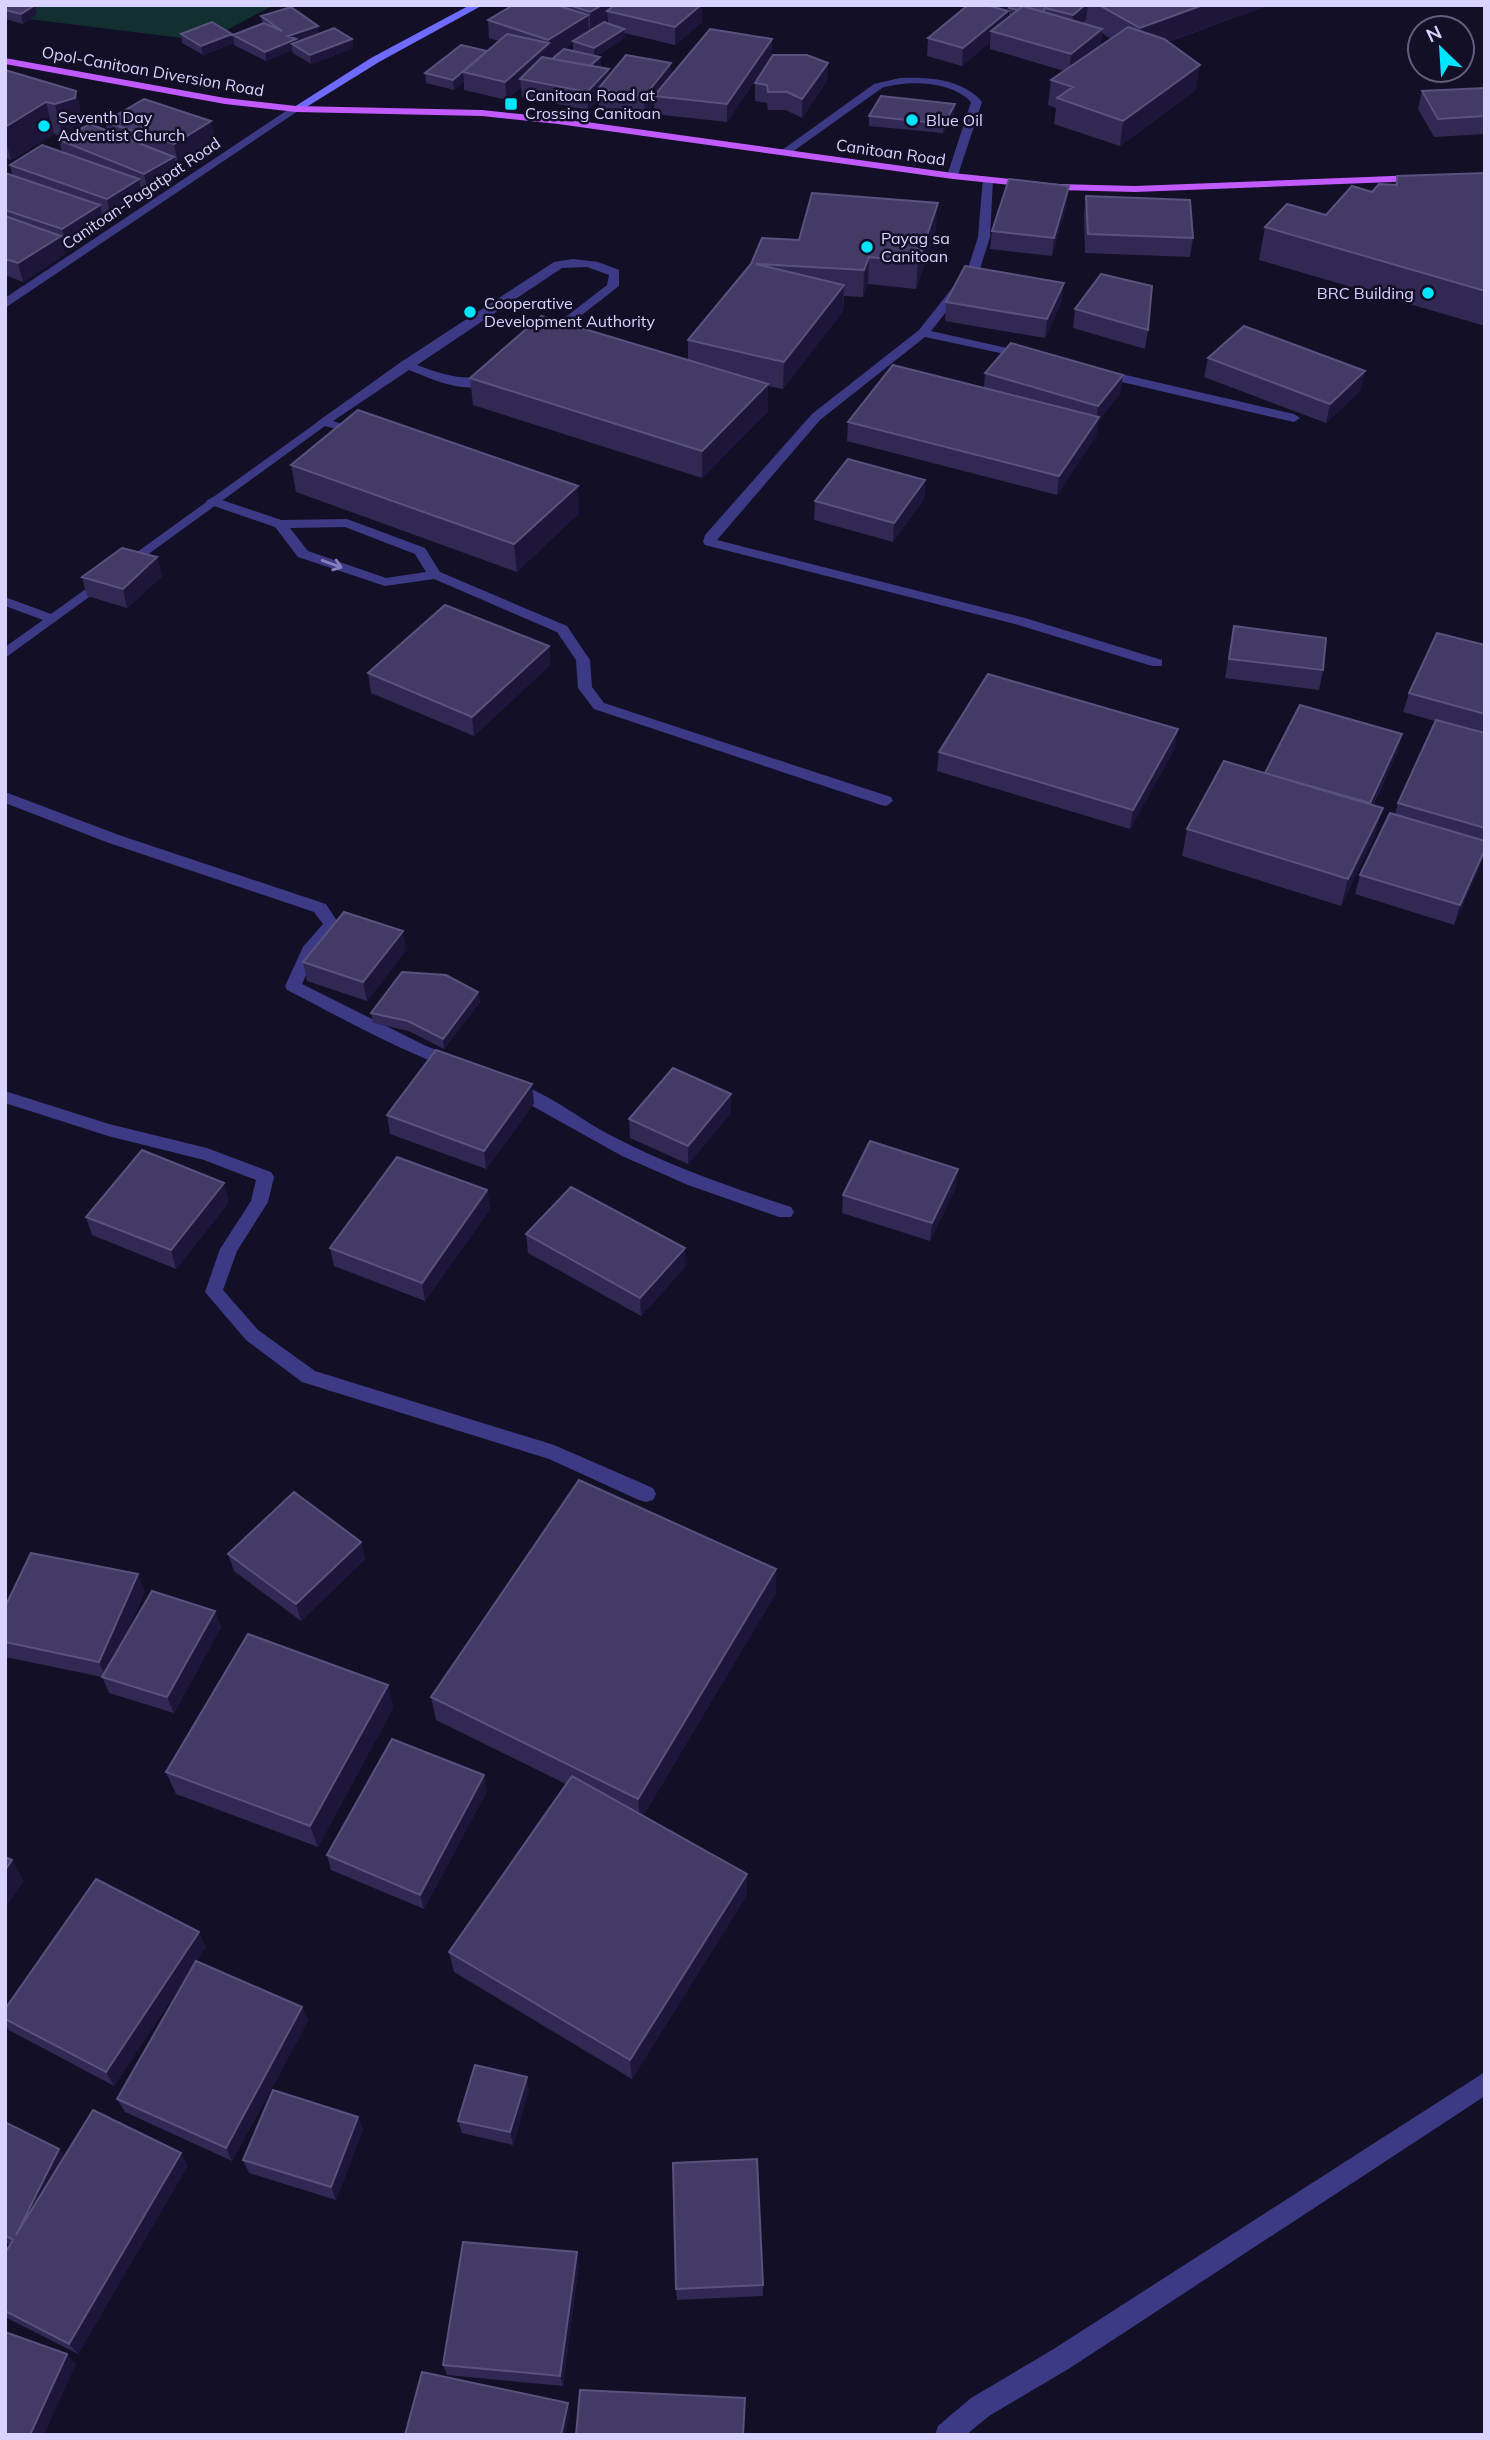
<svg xmlns="http://www.w3.org/2000/svg" width="1490" height="2440" viewBox="0 0 1490 2440" font-family="Mulish,sans-serif">
<rect width="100%" height="100%" fill="#130f26"/>
<path fill="#12302f" d="M5,5H274L206,41L5,16Z"/>
<g fill="none" stroke-linecap="round" stroke-linejoin="round">
<path fill="#3d3a85" fill-rule="evenodd" d="M900,78C929,77 963,79 982,102L957,178L947,176L971,102C951,81 908,80 882,88L788,155L778,153L874,84Z
M573,259L598,262L619,270V286L551,339L541,336L607,285L609,275L587,267L562,268L417,365C444,375 464,382 492,374L498,378C474,399 434,380 409,370L327,425H319L317,422L401,362L554,262Z
M213,497L281,520L347,519L425,548L440,572L567,626L590,660L592,687L604,703L891,797L893,801L886,806L881,805L594,709L578,688L576,660L557,632L434,579L385,586L298,557L275,527L208,504L206,501ZM345,527L415,554L426,572L386,578L308,551L290,528Z"/>
<path fill="#3d3a85" fill-rule="evenodd" d="M983,178L993,180L990,237L980,269L931,331L1029,353V359L925,337L820,420L717,540L1025,618L1162,660V666H1152L1015,624L705,545L703,542L705,535L812,414L919,330L968,268L978,237Z
M1100,369L1294,414L1300,418L1294,422L1096,376L1094,373Z
M323,418L368,432L362,436L325,426L5,658V647L43,620L5,606V597L51,614Z
M5,792L119,835L326,904L339,924L316,953L302,984L424,1045L461,1060L463,1064L461,1068C441,1074 314,1003 287,990L285,986L303,947L323,924L314,912L109,843L5,803Z
M513,1082C549,1093 579,1119 612,1136C669,1166 730,1187 791,1207L794,1212L791,1217H779L688,1185L622,1156L507,1092L505,1088L507,1084Z
M5,1091L109,1124L207,1148L271,1172L274,1177L268,1202L237,1251L223,1290L258,1330L315,1371L554,1445L653,1488L656,1494L653,1500L646,1502L639,1500L549,1459L302,1382L246,1340L205,1292L220,1249L251,1201L256,1180L204,1160L108,1136L5,1103Z
M1485,2072V2096L1070,2368L989,2416L966,2435H935L938,2426L971,2398L1052,2350Z"/>
<path fill="#3d3a85" fill-rule="evenodd" d="M292,107L301,109L5,308V298Z"/>
<path fill="#6f6bff" fill-rule="evenodd" d="M470,5H483L379,62L300,111L291,109L371,58Z"/>
<path fill="#c25bff" fill-rule="evenodd" d="M5,58L225,98L296,106L482,110L558,118L953,173L1058,184L1135,186L1418,175L1424,178L1418,181L1135,192L1058,190L953,179L558,124L482,116L296,112L225,104L5,64Z"/>
</g>
<path fill="#312854" fill-rule="evenodd" d="M5,5H35L37,14L23,24L5,19Z
M513,5H702V22L675,45L624,33L625,38L596,56L600,57L601,66L599,68L609,76L672,74L772,39L771,57L727,122L654,114V104L645,115L599,107V99L588,110L522,97L521,87L507,100L464,90V82L454,90L426,83L425,73L487,51L499,41L489,38L488,20ZM608,20V24L589,32L588,29L590,30ZM573,43V50L564,49ZM563,49L552,59L550,58Z
M965,5H1003L999,9L1008,11L1007,18L1009,17V8L1012,5H1269L1168,42L1196,90L1120,146L1054,124L1056,108L1048,105L1051,80L1064,71L990,49V42L962,66L927,56L928,38L968,6ZM1102,33L1111,39L1100,46Z
M261,16L319,34L352,39L353,48L311,64L293,53L292,50L266,61L234,45L233,35L262,23Z
M181,34H232L234,43L203,55L182,43Z
M828,63L827,81L802,118L786,110H768L767,103L755,101V83Z
M5,70L76,91L83,123L82,128L107,130L105,122L215,139L178,163L175,162L178,175L148,192L141,190L143,198L111,218L102,214L104,223L67,247L63,246L65,254L23,282L5,275V173L12,175L10,165L62,152L59,140L72,133L62,136L54,134L11,160L5,158Z
M1485,88V134L1434,137L1418,109L1422,91Z
M955,104L954,114L943,133L869,126V116Z
M1485,173V326L1259,260L1265,227L1326,215L1372,192L1395,185L1397,176Z
M1086,196L1193,238L1190,257L1085,253L1084,215Z
M1067,204L1052,256L990,249L992,231Z
M936,230L916,289L868,284L863,297L844,296L843,311L783,389L768,386V411L702,478L473,405L470,378L688,360V340L751,264L799,240Z
M1062,301L1045,338L945,321L946,302Z
M1075,309L1148,330L1145,349L1073,328Z
M1208,358L1361,390L1326,423L1204,377Z
M985,373L1120,394L1098,421L1096,436L1057,495L847,441L848,422L984,387Z
M291,465L579,513L517,572L296,492Z
M925,480L924,499L893,542L814,520L815,501Z
M157,557L162,576L127,608L87,596L82,577Z
M1234,626L1323,670L1319,690L1225,678Z
M1485,645V852L1482,861L1454,925L1355,894L1360,875L1395,814L1398,803L1435,721L1403,712L1409,693Z
M549,646L550,665L474,736L371,693L368,673Z
M1175,748L1130,829L937,771L939,752Z
M1397,753L1373,805L1375,835L1341,906L1182,856L1187,829L1265,773Z
M406,950L367,1001L307,981L303,962Z
M478,992L480,1002L444,1049L409,1031L373,1023L371,1013Z
M731,1094V1113L688,1164L630,1138L629,1119Z
M534,1103L486,1169L390,1134L387,1115Z
M956,1187L930,1241L842,1213L843,1195Z
M487,1190L490,1209L425,1301L334,1266L330,1248Z
M229,1202L176,1269L92,1235L86,1217Z
M526,1234L686,1266L641,1316L528,1253Z
M361,1542L365,1559L301,1621L234,1571L228,1554Z
M776,1569V1593L643,1816L747,1874V1895L632,2079L454,1972L449,1952L566,1784L436,1720L431,1697Z
M145,1591L123,1640L215,1611L221,1627L174,1713L109,1693L102,1677L5,1657V1607Z
M388,1685L393,1708L318,1847L176,1794L166,1772Z
M487,1791L424,1909L331,1870L327,1855Z
M206,1947L114,2086L9,2030L5,2024V2009Z
M302,2007L308,2021L232,2161L125,2112L117,2099Z
M529,2090L513,2145L462,2133L458,2121Z
M358,2117L363,2129L336,2200L249,2173L243,2160Z
M5,2122L65,2157L188,2165L78,2354L5,2317V2253L10,2245L5,2242Z
M579,2263L563,2386L447,2375L443,2365Z
M763,2285V2296L677,2300L676,2289Z"/>
<path fill="#1d163a" d="M35,5L37,14L23,24L21,14Z
M602,5H625L607,11L608,20L590,30V12Z
M701,5H702V22L675,45V27Z
M994,5H1003L993,13Z
M1085,5H1088L1086,20L1071,33L1073,15Z
M1203,5H1269L1136,53L1140,28Z
M1008,11L1006,29L991,31L990,42L962,66L963,48Z
M588,15L589,33L573,41V43L550,58V61L520,79L521,87L507,100L505,82L549,44L548,40Z
M318,26L319,35L292,44V50L266,61L265,52L288,36Z
M624,29L625,38L594,57V48Z
M1102,29L1100,46L1069,72L1071,54Z
M232,34L234,43L203,55L201,46Z
M352,39L353,48L311,64L310,55Z
M772,39L771,57L727,122V104Z
M600,57L601,66L585,80V71Z
M671,63L672,81L654,96V104L645,115L644,97Z
M828,63L827,81L802,118V99Z
M1200,65L1196,90L1120,146L1123,121Z
M609,69V87L598,89L599,99L588,110L587,92Z
M463,72L464,82L454,90L453,80Z
M76,91L83,123L82,130L62,136L55,104Z
M46,102L54,134L11,160L5,137V127Z
M955,104L954,114L943,133L944,124Z
M211,121L215,139L178,163L174,144Z
M174,157L178,175L148,192L144,174Z
M139,179L143,198L111,218L107,199Z
M1069,186L1067,204L1052,256L1054,238Z
M938,203L936,230L916,289L918,262Z
M100,205L104,223L67,247L62,229Z
M61,236L65,254L23,282L18,263Z
M869,257L868,284L863,297L864,270Z
M1064,283L1062,301L1045,338L1047,319Z
M844,285L843,311L783,389L784,362Z
M1365,371L1361,390L1326,423L1330,404Z
M1123,375L1120,394L1098,421L1096,436L1057,495L1059,476L1096,422L1098,406Z
M768,384V411L702,478V451Z
M925,480L924,499L893,542L894,523Z
M578,486L579,513L517,572L514,544Z
M157,557L162,576L127,608L123,589Z
M549,646L550,665L474,736L472,717Z
M1178,729L1175,748L1130,829L1133,810Z
M1402,734L1397,753L1364,822L1370,803Z
M1383,808L1375,835L1341,906L1348,879Z
M1485,849L1482,861L1454,925L1460,905Z
M403,931L406,950L367,1001L363,982Z
M478,992L480,1002L444,1049L443,1039Z
M532,1084L534,1103L486,1169L484,1151Z
M731,1094V1113L688,1164V1146Z
M958,1169L956,1187L930,1241L932,1223Z
M224,1183L229,1202L176,1269L171,1250Z
M487,1190L490,1209L425,1301L422,1283Z
M685,1248L686,1266L641,1316L640,1298Z
M361,1542L365,1559L301,1621L296,1604Z
M776,1569V1593L640,1821L638,1799Z
M138,1574L145,1591L106,1678L99,1662Z
M215,1611L221,1627L174,1713L167,1697Z
M388,1685L393,1708L318,1847L310,1826Z
M484,1775L487,1791L424,1909L420,1895Z
M12,1860L24,1881L5,1909V1870Z
M747,1874V1895L632,2079L630,2060Z
M199,1932L206,1947L114,2086L106,2072Z
M302,2007L308,2021L232,2161L226,2148Z
M527,2077L529,2090L513,2145L510,2132Z
M358,2117L363,2129L336,2200L331,2187Z
M59,2149L68,2161L16,2235Z
M181,2153L188,2165L78,2354L69,2344Z
M577,2252L579,2263L563,2386L560,2376Z
M67,2354L76,2364L44,2435H30Z
M568,2403L570,2413L565,2435H561Z"/>
<path fill="#433a66" stroke="#5a527e" stroke-width="2" d="M5,5H35L21,14L5,10Z
M513,5H556L588,15L548,40L488,20Z
M569,5H602L590,12Z
M615,5H701L675,27L607,11Z
M968,5H986L1008,11L963,48L928,38Z
M1012,5H1048L1045,8L1043,12L1023,6L1018,10L1009,8Z
M1048,5H1085L1073,15L1045,8Z
M1099,5H1203L1140,28Z
M1023,6L1102,29L1071,54L991,31Z
M291,7L318,26L288,36L296,39L265,52L233,35L264,23L282,31L261,16Z
M212,22L232,34L201,46L181,34Z
M604,22L624,29L594,48L573,41Z
M1128,27L1164,39L1200,65L1123,121L1057,98L1073,87L1051,80Z
M334,28L352,39L310,55L292,44Z
M710,29L772,39L727,104L654,96Z
M507,34L549,43L505,82L463,72Z
M461,45L487,51L453,80L425,73Z
M564,49L600,57L590,66L552,59Z
M626,55L671,63L644,97L598,89Z
M773,55H807L828,63L802,99L787,92H768L767,85L755,83Z
M542,57L609,69L587,92L520,79Z
M5,70L76,91L75,98L55,104L46,102L5,127Z
M1485,88V116L1438,119L1422,91Z
M881,96L955,104L944,124L869,116Z
M144,99L211,121L174,144L105,122Z
M90,124L174,157L144,174L59,140Z
M42,145L139,179L107,199L10,165Z
M5,173L100,205L62,229L5,210Z
M1485,173V291L1265,227L1287,204L1326,215L1352,186L1372,192L1379,184L1397,185V176Z
M1009,179L1069,186L1054,238L992,231Z
M812,193L938,203L918,262L869,257L864,270L756,264L844,285L784,362L688,340L751,264L762,238L799,240Z
M1086,196L1190,200L1193,238L1088,234Z
M5,216L61,236L18,263L5,259Z
M965,266L1064,283L1047,319L946,302Z
M1101,274L1152,286L1148,330L1075,309Z
M541,316L768,384L702,451L470,378Z
M1244,326L1365,371L1330,404L1208,358Z
M1011,343L1123,375L1098,406L985,373Z
M893,365L1099,417L1059,476L848,422Z
M358,410L578,486L514,544L291,465Z
M848,459L925,480L894,523L815,501Z
M122,548L157,557L123,589L82,577Z
M445,605L549,646L472,717L368,673Z
M1234,626L1326,638L1323,670L1229,659Z
M1437,633L1485,645V714L1409,693Z
M988,674L1178,729L1133,810L939,752Z
M1300,705L1402,734L1370,803L1265,773Z
M1436,720L1485,733V828L1398,803Z
M1224,761L1383,808L1348,879L1187,829Z
M1390,813L1485,841V849L1460,905L1360,875Z
M344,912L403,931L363,982L303,962Z
M402,972L446,975L478,992L443,1039L408,1021L371,1013Z
M436,1050L532,1084L484,1151L387,1115Z
M673,1068L731,1094L688,1146L629,1119Z
M870,1141L958,1169L932,1223L843,1195Z
M142,1150L224,1183L171,1250L86,1217Z
M397,1157L487,1190L422,1283L330,1248Z
M571,1187L685,1248L640,1298L526,1234Z
M579,1480L776,1569L638,1799L431,1697Z
M294,1492L361,1542L296,1604L228,1554Z
M31,1553L138,1574L99,1662L5,1642V1607Z
M152,1591L215,1611L167,1697L102,1677Z
M248,1634L388,1685L310,1826L166,1772Z
M392,1739L484,1775L420,1895L327,1855Z
M572,1776L747,1874L630,2060L449,1952Z
M5,1857L12,1860L5,1870Z
M96,1879L199,1932L106,2072L5,2019V2009Z
M196,1961L302,2007L226,2148L117,2099Z
M475,2065L527,2077L510,2132L458,2121Z
M273,2090L358,2117L331,2187L243,2160Z
M93,2110L181,2153L69,2344L5,2311V2253L13,2240L5,2235V2122L59,2149L16,2235Z
M757,2159L763,2285L676,2289L673,2163Z
M463,2242L577,2252L560,2376L443,2365Z
M5,2332L67,2354L30,2435H5Z
M422,2372L568,2403L561,2435H405Z
M580,2390L745,2398L743,2435H576Z"/>
<defs><path id="oneway-shaft" d="M-6 0H5M1.5-3L5.5 0L1.5 3" fill="none" stroke-width="1.6" stroke-linecap="round" stroke-linejoin="round" transform="scale(1.75)"/></defs>
<use stroke="#837fbc" href="#oneway-shaft" transform="translate(332 564) rotate(20)"/>
<g fill="#00e5ff" stroke="#130f26" stroke-width="2.5">
<rect x="504" y="97" width="14" height="14" rx="3.5"/>
<circle cx="912" cy="120" r="7"/>
<circle cx="44" cy="126" r="7"/>
<circle cx="867" cy="247" r="7"/>
<circle cx="1428" cy="293" r="7"/>
<circle cx="470" cy="312" r="7"/>
</g>
<g text-anchor="middle" dominant-baseline="central" stroke-width="5" stroke-linejoin="round" paint-order="stroke">
<g font-size="16" fill="#d9d4ff" stroke="#130f26">
<text transform="translate(153 71) rotate(10)">Opol-Canitoan Diversion Road</text>
<text transform="translate(891 152) rotate(8)">Canitoan Road</text>
<text transform="translate(141 193) rotate(-34)">Canitoan-Pagatpat Road</text>
</g>
<g font-size="16" fill="#d9d4ff" stroke="#130f26" text-anchor="start">
<text x="525" y="95">Canitoan Road at<tspan x="525" dy="18">Crossing Canitoan</tspan></text>
<text x="58" y="117">Seventh Day<tspan x="58" dy="18">Adventist Church</tspan></text>
<text x="926" y="120">Blue Oil</text>
<text x="881" y="238">Payag sa<tspan x="881" dy="18">Canitoan</tspan></text>
<text x="1414" y="293" text-anchor="end">BRC Building</text>
<text x="484" y="303">Cooperative<tspan x="484" dy="18">Development Authority</tspan></text>
</g>
</g>
<rect width="1490" height="2440" fill="none" stroke="#d9d4ff" stroke-width="14"/>
<g transform="translate(1441 49) rotate(335)"><circle r="33" fill="#130f26" stroke="#625e7d" stroke-width="2"/>
<path d="M0-5L12 26L0 18L-12 26Z" fill="#00e5ff"/>
<text y="-10" font-size="19" font-weight="bold" text-anchor="middle" fill="#d9d4ff">N</text>
</g>
</svg>
